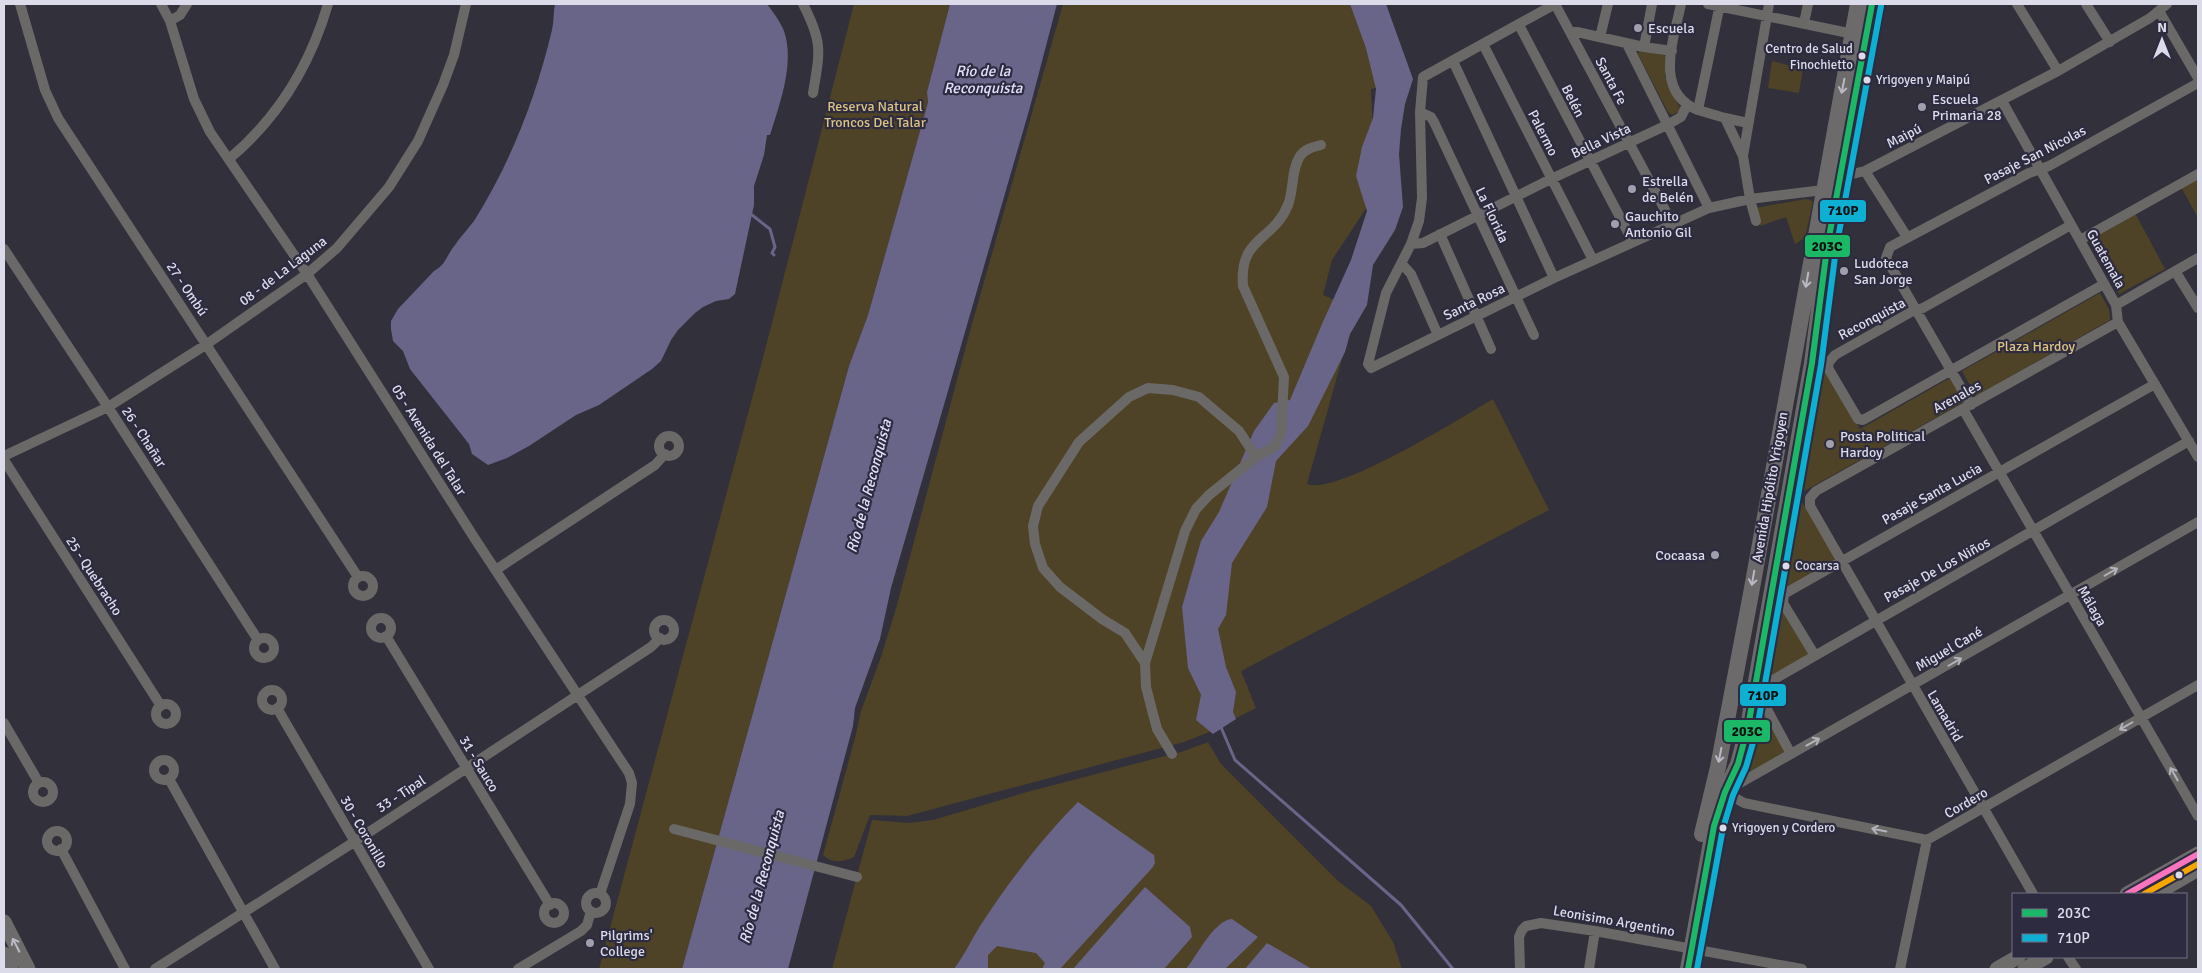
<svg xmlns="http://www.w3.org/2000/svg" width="2202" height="973" viewBox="0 0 2202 973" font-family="Signika,sans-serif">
<rect width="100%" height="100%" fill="#31303b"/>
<path fill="#4e4326" d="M854,4H950L927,92L928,102L922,124L868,315L849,366L682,969H599L765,350Z
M1063,4H1382L1409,80L1371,89L1373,135L1371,201L1332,260L1323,295L1356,309L1307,484C1337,496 1462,417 1493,399L1549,510L1241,671L1256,708L1207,733L1184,742L907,816L870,815L854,857C843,862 833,864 823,855L855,738L861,711L881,657L897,605L970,331Z
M1639,51L1664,55L1667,57L1665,77L1680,108V111L1672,115L1668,112L1638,54Z
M1772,61L1803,69L1799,93L1768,88Z
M2198,178V218L2181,187Z
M1806,199L1813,201L1805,238L1795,244L1786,217L1760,226L1755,208Z
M2135,213L2165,269L2119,294L2088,240Z
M2100,293L2109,309L2110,320L1976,396L1962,371Z
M1822,363L1860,429L1950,378L1964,402L1797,495L1841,561L1780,596L1812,405Z
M1780,598L1814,654L1766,684Z
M1763,702L1791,754L1751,771L1747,764Z
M1208,742L1221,764L1337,880L1371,906L1393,942L1402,969H832L872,820L909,823L933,820L1027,792L1184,751Z"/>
<path fill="#696588" d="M555,4H767C773,12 780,21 784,31C795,63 780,103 770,135H767L764,155L754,186V205L735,294L729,299L716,301L703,307L695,313L678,330L671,340L661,361L652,369L599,405L576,415L529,446L507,458L488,465L472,454L469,444L410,369L403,351L393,341L391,329V321L398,309L434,271C446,265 447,254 455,245C461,236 468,229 474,221C511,162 536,97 552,30C554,22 553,13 555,4Z
M950,4H1057L1030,107L891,588L880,639L855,708L853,726L788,969H682L849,366L868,315L922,124L928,102L927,92Z
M1350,4H1386L1413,79L1405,104L1401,129L1399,154L1403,207L1395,230L1373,265L1367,305L1350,334L1345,352L1308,426L1276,461L1267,507L1232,563L1226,615L1218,629L1226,667L1236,692L1233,712L1236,719L1213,734L1196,720L1201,695L1188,668L1182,607L1201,541L1219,512L1254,431L1274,403L1290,400L1322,324L1351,260L1367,211L1356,176L1362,147L1373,118L1376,89L1366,48Z
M1078,802L1154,855L1155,863L1153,867L1060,969H1042L1045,963L1036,953L997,946L988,955V969H954C966,953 973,936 984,920C1012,878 1043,837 1078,802Z
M1145,887L1190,927L1192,937L1164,969H1073Z
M1232,919L1258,937L1225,969H1186C1197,956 1214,920 1232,919Z
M1267,943L1312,969H1245Z"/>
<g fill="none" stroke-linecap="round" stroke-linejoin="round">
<path stroke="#696588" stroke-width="3" d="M752,215L770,229L775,247L772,253L774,255
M1220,725L1235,760L1401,905L1453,969"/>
<path stroke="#6a6967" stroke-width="10" d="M20,4L45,90L58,118L358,577
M161,4L170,21L194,99L210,132L307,274L475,539L629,773L632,783L630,804L600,894
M803,4C823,43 820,51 813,93
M1555,4L1423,77L1420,112L1422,198L1419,221L1411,244L1386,293L1368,364L1371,368L1554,278L1709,208L1750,199L1823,190L1840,177L1865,171L2058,71L2150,18L2167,4
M1555,4L1672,223
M1681,4C1674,39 1653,92 1698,110L1720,4
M1708,4L1858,35
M2017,4L2058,71
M2086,4L2110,42
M2159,11L2198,78
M170,21L180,15L187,4
M1804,23L1808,4
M1519,25L1633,242
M1570,32H1577L1644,47L1672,51
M1600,37L1608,4
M1483,44L1593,260
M1627,44L1709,208
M1644,47L1652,4
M1453,61L1554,278
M2002,101L2116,305L2118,322L2198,457
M1698,110L1725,118L1743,156L1750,199L1756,221
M1420,112L1431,117L1434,122L1534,335
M1725,118L1748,123
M1743,156L1769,4
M229,159C279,117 310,66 328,4
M1865,171L1907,237
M2071,225L1923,308L1911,312L1835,355L1829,362L1828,368L1858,419L1863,420L2104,284
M1440,234L1491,349
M2080,240L2198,174
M1411,244L1423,243L1551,179L1667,125L1681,117L1687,105
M4,249L108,407L258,640
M1402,264L1411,274L1438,335
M2175,271L2198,308
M2116,305L2198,258
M1971,405L1886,258L1890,247L2029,173L2049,166L2198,83
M1963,409L2198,816
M659 446a10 10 0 1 1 20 0a10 10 0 1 1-20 0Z
M4,456L108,407L207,344L307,274L337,248L389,187L418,141L443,85L454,55L466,4
M4,460L161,706
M497,569L655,465L665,454
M353 586a10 10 0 1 1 20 0a10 10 0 1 1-20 0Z
M371 628a10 10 0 1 1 20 0a10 10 0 1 1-20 0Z
M654 630a10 10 0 1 1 20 0a10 10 0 1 1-20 0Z
M386,636L550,905
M254 648a10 10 0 1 1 20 0a10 10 0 1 1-20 0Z
M1814,654L1783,603L1784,594L2155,384
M1145,663L1125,633L1102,619L1060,587L1043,568L1035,544L1033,526L1038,506L1079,442L1129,397L1148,388L1173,390L1199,397L1239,431L1256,457
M262 700a10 10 0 1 1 20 0a10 10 0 1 1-20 0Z
M156 714a10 10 0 1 1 20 0a10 10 0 1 1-20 0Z
M277,708L429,969
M4,723L39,783
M1172,754L1157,729L1146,687L1145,663L1185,531L1196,509L1209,495L1256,457L1275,446L1281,434L1284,377L1243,286C1239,236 1273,242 1288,205C1294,189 1291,170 1300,156C1305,149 1313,147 1321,145
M1791,754L1763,702L1766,684L2189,441
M154 770a10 10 0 1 1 20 0a10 10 0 1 1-20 0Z
M169,779L275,969
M33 792a10 10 0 1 1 20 0a10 10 0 1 1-20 0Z
M1726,791L2198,522
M1725,792L1744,803L1927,840L2198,685
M674,829L857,877
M47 841a10 10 0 1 1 20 0a10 10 0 1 1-20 0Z
M61,849L125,969
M586 903a10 10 0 1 1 20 0a10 10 0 1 1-20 0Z
M2033,894L1810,506V498L1816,491L2118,322
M544 913a10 10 0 1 1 20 0a10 10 0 1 1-20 0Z
M2068,957L2076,969
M155,969L354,842L651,647L660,638
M518,969L581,931L587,925L591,911
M1520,969L1519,937L1522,930L1526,926L1541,923L1595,931L1802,969
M1589,969L1595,931
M1900,969L1927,840"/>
<path stroke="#6d6c6b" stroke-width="15" d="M2127,894L2198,854
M2155,894L2198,869
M4,922L28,969
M4,954L11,969
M1997,969L2018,957
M2025,969L2046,957"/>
<path stroke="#6c6a6b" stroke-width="16" d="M1702,834L1718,767L1750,599L1858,4
M1688,969L1714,826L1725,792L1738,764L1748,727L1812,363L1827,248L1872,4"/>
<defs>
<path id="bus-1" d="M1688,969L1714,826L1725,792L1738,764L1748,727L1812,363L1827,248L1872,4"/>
<path id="bus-2" d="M1697,969L1723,828L1733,795L1746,767L1757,729L1821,365L1836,249L1881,6"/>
<path id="bus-3" d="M2127,894L2198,854"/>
<path id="bus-4" d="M2144,894L2198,864"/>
</defs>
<use href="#bus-1" stroke="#2d2b40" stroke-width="10"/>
<use href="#bus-2" stroke="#2d2b40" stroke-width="10"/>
<use href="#bus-3" stroke="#2d2b40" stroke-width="10"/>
<use href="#bus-4" stroke="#2d2b40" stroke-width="10"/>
<use href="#bus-1" stroke="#1ab867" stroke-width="6"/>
<use href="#bus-2" stroke="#0dafd3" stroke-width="6"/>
<use href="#bus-3" stroke="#fc73be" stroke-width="6"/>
<use href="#bus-4" stroke="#f7a600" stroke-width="6"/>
</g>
<defs><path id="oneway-shaft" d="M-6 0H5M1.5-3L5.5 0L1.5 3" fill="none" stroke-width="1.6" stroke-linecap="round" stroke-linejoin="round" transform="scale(1.25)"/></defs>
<g stroke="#bab9c3">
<use href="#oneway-shaft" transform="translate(1843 86) rotate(101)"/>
<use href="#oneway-shaft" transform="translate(1807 280) rotate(100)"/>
<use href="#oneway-shaft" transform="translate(1753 578) rotate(100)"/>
<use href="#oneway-shaft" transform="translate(1720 755) rotate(101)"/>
</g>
<g stroke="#b4b3bc">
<use href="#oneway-shaft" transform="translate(2111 572) rotate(-30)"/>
<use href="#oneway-shaft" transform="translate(1955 662) rotate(-30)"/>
<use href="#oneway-shaft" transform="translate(2126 726) rotate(150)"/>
<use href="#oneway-shaft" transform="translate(1813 742) rotate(-29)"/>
<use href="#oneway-shaft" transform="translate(2174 774) rotate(-120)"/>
<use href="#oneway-shaft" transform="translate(1879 830) rotate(-169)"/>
</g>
<use stroke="#bbbac3" href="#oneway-shaft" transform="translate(16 945) rotate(-117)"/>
<g fill="#a09fac" stroke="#2d2b40" stroke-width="2">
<circle cx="1638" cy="28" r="5"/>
<circle cx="1922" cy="107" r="5"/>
<circle cx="1632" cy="189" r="5"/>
<circle cx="1615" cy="224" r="5"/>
<circle cx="1844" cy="271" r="5"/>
<circle cx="1830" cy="444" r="5"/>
<circle cx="1715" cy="555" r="5"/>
<circle cx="590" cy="943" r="5"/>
</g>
<g fill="#dcdbe9" stroke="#2d2b40" stroke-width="2">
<circle cx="1862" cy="56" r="4.5"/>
<circle cx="1867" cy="80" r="4.5"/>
<circle cx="1786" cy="566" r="4.5"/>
<circle cx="1723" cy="828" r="4.5"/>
<circle cx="2179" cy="875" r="4.5"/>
</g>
<g text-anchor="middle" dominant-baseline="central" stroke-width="4.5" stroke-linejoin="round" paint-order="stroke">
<g font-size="13" fill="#dcdbe9" stroke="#2d2b40" text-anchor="start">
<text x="1853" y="49" text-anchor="end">Centro de Salud<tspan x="1853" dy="16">Finochietto</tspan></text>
<text x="1876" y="80">Yrigoyen y Maipú</text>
<text x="1795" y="566">Cocarsa</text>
<text x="1732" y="828">Yrigoyen y Cordero</text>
</g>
<g font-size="14" fill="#dcdbe9" stroke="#2d2b40" text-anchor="start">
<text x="1648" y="28">Escuela</text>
<text x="1932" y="99">Escuela<tspan x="1932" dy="16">Primaria 28</tspan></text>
<text x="1642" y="181">Estrella<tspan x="1642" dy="16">de Belén</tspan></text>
<text x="1625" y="216">Gauchito<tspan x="1625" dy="16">Antonio Gil</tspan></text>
<text x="1854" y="263">Ludoteca<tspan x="1854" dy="16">San Jorge</tspan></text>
<text x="1840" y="436">Posta Political<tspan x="1840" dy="16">Hardoy</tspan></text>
<text x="1705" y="555" text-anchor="end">Cocaasa</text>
<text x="600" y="935">Pilgrims'<tspan x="600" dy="16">College</tspan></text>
</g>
<g font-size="14" fill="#dcdbe9" stroke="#2d2b40">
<text transform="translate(1611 81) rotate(62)">Santa Fe</text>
<text transform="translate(1573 101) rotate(63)">Belén</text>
<text transform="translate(1543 133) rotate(63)">Palermo</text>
<text transform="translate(1904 136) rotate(-27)">Maipú</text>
<text transform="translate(1601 141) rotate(-25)">Bella Vista</text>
<text transform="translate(2035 155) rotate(-27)">Pasaje San Nicolas</text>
<text transform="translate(1492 215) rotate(65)">La Florida</text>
<text transform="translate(2106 259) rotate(61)">Guatemala</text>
<text transform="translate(283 271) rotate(-37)">08 - de La Laguna</text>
<text transform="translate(187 289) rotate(56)">27 - Ombú</text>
<text transform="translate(1474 302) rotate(-26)">Santa Rosa</text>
<text transform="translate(1872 319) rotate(-28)">Reconquista</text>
<text transform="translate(1957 397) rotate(-29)">Arenales</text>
<text transform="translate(144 437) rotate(57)">26 - Chañar</text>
<text transform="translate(429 440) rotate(58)">05 - Avenida del Talar</text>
<text transform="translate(1770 487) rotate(-80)">Avenida Hipólito Yrigoyen</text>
<text transform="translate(1932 494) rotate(-29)">Pasaje Santa Lucia</text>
<text transform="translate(1937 570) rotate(-29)">Pasaje De Los Niños</text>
<text transform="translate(94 576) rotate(57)">25 - Quebracho</text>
<text transform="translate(2092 606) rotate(60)">Málaga</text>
<text transform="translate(1949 649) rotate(-30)">Miguel Cané</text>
<text transform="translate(1945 716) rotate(60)">Lamadrid</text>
<text transform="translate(479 764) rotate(59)">31 - Sauco</text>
<text transform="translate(401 794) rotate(-33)">33 - Tipal</text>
<text transform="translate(1966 803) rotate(-30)">Cordero</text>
<text transform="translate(364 832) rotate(60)">30 - Coronillo</text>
<text transform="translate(1614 921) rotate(10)">Leonisimo Argentino</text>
</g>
<g font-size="14" fill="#dcc381" stroke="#2d2b40">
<text x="875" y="106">Reserva Natural<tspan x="875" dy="16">Troncos Del Talar</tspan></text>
<text x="2036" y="346">Plaza Hardoy</text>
</g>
<g font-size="15" font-style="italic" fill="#e1e0fa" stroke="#2d2b40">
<text x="983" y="71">Río de la<tspan x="983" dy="17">Reconquista</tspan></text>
<text transform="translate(869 486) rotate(-75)">Río de la Reconquista</text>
<text transform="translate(762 877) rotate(-75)">Río de la Reconquista</text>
</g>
</g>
<g stroke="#2d2b40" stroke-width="2">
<rect x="1819" y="199" width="48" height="24" rx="5" fill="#0dafd3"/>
<rect x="1804" y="234" width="47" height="24" rx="5" fill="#1ab867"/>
<rect x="1739" y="683" width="48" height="24" rx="5" fill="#0dafd3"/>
<rect x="1723" y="719" width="48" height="24" rx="5" fill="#1ab867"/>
</g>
<g font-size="14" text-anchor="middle" font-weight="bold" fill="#111">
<text x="1843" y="215">710P</text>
<text x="1827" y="251">203C</text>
<text x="1763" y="700">710P</text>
<text x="1747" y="736">203C</text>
</g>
<rect width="2202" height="973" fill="none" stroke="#dcdbe9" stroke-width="10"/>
<rect x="2012" y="893" width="175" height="65" fill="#2d2b40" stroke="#737184"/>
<rect x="2022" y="909" width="25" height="8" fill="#1ab867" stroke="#737184"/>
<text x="2057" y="918" font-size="15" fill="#dcdbe9">203C</text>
<rect x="2022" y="934" width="25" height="8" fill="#0dafd3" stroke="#737184"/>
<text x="2057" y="943" font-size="15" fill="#dcdbe9">710P</text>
<g transform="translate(2162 40)" stroke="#2d2b40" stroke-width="4" paint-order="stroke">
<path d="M0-4L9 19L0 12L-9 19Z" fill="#dcdbe9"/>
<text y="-8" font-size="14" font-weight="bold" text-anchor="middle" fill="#dcdbe9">N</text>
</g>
</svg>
